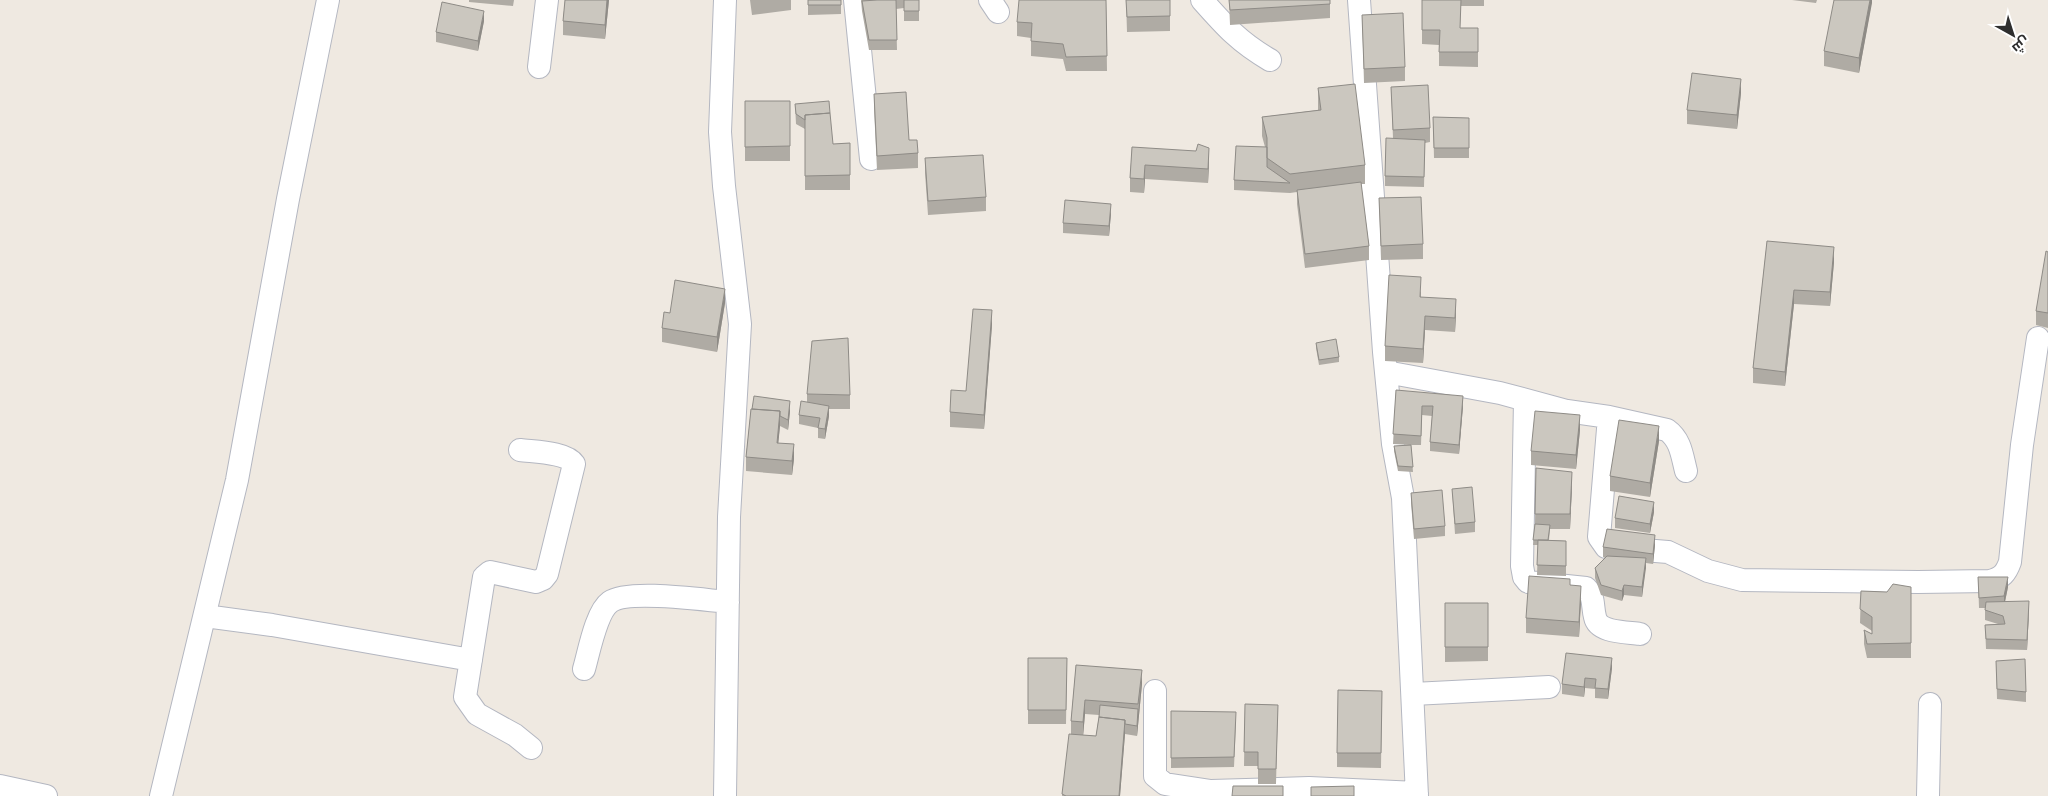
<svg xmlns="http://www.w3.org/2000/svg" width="2048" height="796" viewBox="0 0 2048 796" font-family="'Work Sans',Cairo,sans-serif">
<rect width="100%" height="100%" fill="#efe9e1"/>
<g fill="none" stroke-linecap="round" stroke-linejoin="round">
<defs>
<path id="minor" d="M855,0L871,159
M990,0L998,12
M1202,0C1225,26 1239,42 1270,60
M1359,0L1384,352L1393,444L1403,498L1417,796
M539,67L547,0
M1386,372L1500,393L1567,411L1609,417L1667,430C1681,440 1682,456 1686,471
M1525,400L1522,566L1524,577L1528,582L1586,588C1595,597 1592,606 1595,617C1598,633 1627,632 1640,634
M1609,417L1599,537L1606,547L1668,552L1708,571L1742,580L1918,582L1990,581C2002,578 2006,573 2010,562L2022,445L2038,338
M520,450C535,452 566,452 574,464L547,574L543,579L536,582L490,572L484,577L465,697L477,714L515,735L531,748
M205,616L272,625L471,660
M584,669C589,652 596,612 610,602C629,589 703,600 728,602
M1155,691V776L1165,784L1211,791L1309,788L1417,793
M1413,694L1549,687
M0,786L46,796
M161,796L237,480L288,199L328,0
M725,796L729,517L740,324L724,186L720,132L725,0
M1928,796L1930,704"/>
</defs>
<use href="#minor" stroke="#b4b7c1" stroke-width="24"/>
<use href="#minor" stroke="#fff" stroke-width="22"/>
</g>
<path fill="#afaba4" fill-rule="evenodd" d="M469,0H514L513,6L469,2Z
M565,0H609L605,39L563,35V21Z
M750,0H791V10L752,15Z
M808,0H841V14L808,15Z
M861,0H919V21H904V8L896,9L897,50H869L862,11Z
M1106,0L1107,71H1066L1063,59L1031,56V38L1017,36V22Z
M1126,0H1170V31L1127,32Z
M1229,0H1330V18L1230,25Z
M1422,0H1484V6H1461L1460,28H1478V67L1439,66V45L1422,44Z
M1792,0H1817L1816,3Z
M1872,0L1859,73L1824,66V51Z
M1362,15L1405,67V81L1364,83Z
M484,21L478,51L436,42V32Z
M1391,87L1430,128V142L1425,143L1424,187L1385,186V176L1393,138Z
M1318,88L1365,165V184H1361L1369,246V260L1305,268L1297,204V192L1290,193L1234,190V180L1265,147L1262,136V117L1318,110Z
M1741,93L1737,129L1687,124V110Z
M874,94L918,153V168L877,170L874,108Z
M745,101H790V161H745Z
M795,104L833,144L850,143V190H805V129L796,124Z
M1433,117L1469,118V158H1434Z
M1132,147L1209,162L1208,183L1145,179L1144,193L1130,192V178Z
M925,158L986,197V211L928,215L925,173Z
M1379,198L1423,244V259L1381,260Z
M1111,213L1109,236L1063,233V223Z
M1767,241L1834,262L1830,306L1794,304L1785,386L1753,383V368Z
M2048,252V328L2036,325V311Z
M1421,291V297L1456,313L1455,332L1425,330L1423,363L1385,361V346Z
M725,303L717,352L662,342V328L670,313Z
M992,325L984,429L950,427V412L966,391Z
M1316,343L1339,357V362L1319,365L1316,348Z
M1396,390L1463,406L1459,454L1430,451V442L1432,416L1422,415L1421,445H1411L1413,472L1398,471L1394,451V446L1410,445L1393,444Z
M807,394L850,395V409H829V416L825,439L818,438V428L799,424V415L807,402Z
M751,409L790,411L788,430L780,426L778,443L794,459L792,475L746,471V457Z
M1580,430L1576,469L1531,465V451Z
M1659,441L1650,497L1610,491V476Z
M1536,468L1572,486L1570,529H1550L1549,540L1566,541V576L1537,575L1538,545H1533L1535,524Z
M1452,489L1475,522V532L1455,534Z
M1411,493L1445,526V536L1414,539L1411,503Z
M1654,512L1650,533L1615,528V518Z
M1655,545L1653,564L1646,563L1642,597L1624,595L1622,601L1601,595L1595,578V568L1605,558L1603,557V547Z
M1978,577L2008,587L2005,602L2029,611L2027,650L1986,649L1985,625L1998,624L1985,620V608H1979Z
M1570,585L1581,600L1579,637L1526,633V618Z
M1911,587V658H1867L1864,644V630L1872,634V631L1860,623L1861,591L1887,592Z
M1445,603H1488V661L1445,662Z
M1028,658H1067L1066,724H1028Z
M1996,661L2026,692V702L1997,699Z
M1076,665L1142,684L1137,736L1125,734L1120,796H1062L1071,734V721ZM1085,714L1099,715L1096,736L1083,735Z
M1612,668L1608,699L1595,698V689L1585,688L1584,697L1562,694V684Z
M1382,691L1381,768L1337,767V753Z
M1245,704L1278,705L1276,784H1258V766H1244Z
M1171,711L1236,722L1234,767L1171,768Z"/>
<path fill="#8e8b86" d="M607,0H609L605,39V25Z
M1870,0H1872V3L1859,73V58Z
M484,11V21L478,51V41Z
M1741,79V93L1737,129V115Z
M1209,148V162L1208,183V169Z
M1145,165V179L1144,193V179Z
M1111,204V213L1109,236V226Z
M1834,247V262L1830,306V292Z
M725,289V303L717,352V337Z
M1794,290V304L1785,386V372Z
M1456,299V313L1455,332V318Z
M992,310V325L984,429V415Z
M1425,316V330L1423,363V349Z
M1463,396V406L1459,454V445Z
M790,401V411L788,430V420Z
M829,406V416L825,439V429Z
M780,411V426L777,457V443Z
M1580,415V430L1576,469V455Z
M1659,426V441L1650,497V483Z
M794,444V459L792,475V461Z
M1572,472V486L1570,529V514Z
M1654,502V512L1650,533V524Z
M1655,535V545L1653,564V554Z
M1646,558V568L1642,597V587Z
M2008,577V587L2004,606V596Z
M1624,585V595L1622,601V591Z
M1581,586V600L1579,637V622Z
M2029,601V611L2027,650V640Z
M1612,658V668L1608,699V689Z
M1142,670V684L1137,736V726Z
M1585,678V688L1584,697V687Z
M1085,700V714L1083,737V722Z
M1125,720V734L1120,796H1119Z"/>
<path fill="#cbc7bf" stroke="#8e8b86" d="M565,0H607L605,25L563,21Z
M808,0H841V5H808Z
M877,0H896L897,40H869L862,1Z
M904,0H919V11H904Z
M1019,0H1106L1107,56L1066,57L1063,44L1031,41L1032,23L1017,22Z
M1126,0H1170V16L1127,17Z
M1229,0H1330V4L1230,10Z
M1422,0H1461L1460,28H1478V52H1439L1440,30H1422Z
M1834,0H1870L1859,58L1824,51Z
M442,2L484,11L478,41L436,32Z
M1403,13L1405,67L1364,69L1362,15Z
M1692,73L1741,79L1737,115L1687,110Z
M1355,84L1365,165L1290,174L1267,158V138L1262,117L1321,110L1318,88Z
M1428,85L1430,128L1393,130L1391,87Z
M906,92L909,140H917L918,153L877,156L874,94Z
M745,101H790V146L745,147Z
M829,101L830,113L805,115V120L796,114L795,104Z
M830,113L833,144L850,143V175L805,176V115Z
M1433,117L1469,118V148H1434Z
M1386,138L1425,140L1424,177L1385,176Z
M1198,144L1209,148L1208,169L1145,165L1144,179L1130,178L1132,147L1196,151Z
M1236,146L1267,147V167L1290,183L1234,180Z
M983,155L986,197L928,201L925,158Z
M1361,182L1369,246L1305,254L1297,190Z
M1421,197L1423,244L1381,246L1379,198Z
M1065,200L1111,204L1109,226L1063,223Z
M1767,241L1834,247L1830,292L1794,290L1785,372L1753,368Z
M2046,251L2048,252V313L2036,311Z
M1389,275L1421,277L1420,297L1456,299L1455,318L1425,316L1423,349L1385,346Z
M675,280L725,289L717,337L662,328L664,312L670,313Z
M973,309L992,310L984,415L950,412L951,390L966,391Z
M848,338L850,395L807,394L812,341Z
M1336,339L1339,357L1319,360L1316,343Z
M1396,390L1463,396L1459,445L1430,442L1433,406H1422L1421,436L1393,434Z
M754,396L790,401L788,420L780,416V411L752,409Z
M801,401L829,406L825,429L818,428L820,418L799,415Z
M751,409L780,411L777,443L794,444L792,461L746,457Z
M1535,411L1580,415L1576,455L1531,451Z
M1619,420L1659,426L1650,483L1610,476Z
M1411,445L1413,467L1398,466L1394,446Z
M1536,468L1572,472L1570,514H1535Z
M1472,487L1475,522L1455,524L1452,489Z
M1442,490L1445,526L1414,529L1411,493Z
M1619,496L1654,502L1650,524L1615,518Z
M1535,524L1550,525L1548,540H1533Z
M1607,529L1655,535L1653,554L1603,547Z
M1538,540L1566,541V566L1537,565Z
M1607,556L1646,558L1642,587L1624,585L1622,591L1601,585L1595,568Z
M1529,576L1570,579V585L1581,586L1579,622L1526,618Z
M1978,577H2008L2004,596L1979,598Z
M1893,584L1911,587V643L1867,644L1864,630L1872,634V617L1860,609L1861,591L1887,592Z
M2029,601L2027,640L1986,639L1985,625L2005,624L2003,616L1985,610L1986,602Z
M1445,603H1488V647H1445Z
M1566,653L1612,658L1608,689L1595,688L1596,679L1585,678L1584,687L1562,684Z
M1028,658H1067L1066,710H1028Z
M2025,659L2026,692L1997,689L1996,661Z
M1076,665L1142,670L1138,704L1085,700L1083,722L1071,721Z
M1338,690L1382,691L1381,753H1337Z
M1245,704L1278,705L1276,769H1258V752H1244Z
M1100,705L1138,709L1137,726L1125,724V720L1099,717Z
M1171,711L1236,712L1234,757L1171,758Z
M1099,717L1125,720L1119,796H1066L1062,794L1069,734L1096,736Z
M1233,786H1283V796H1232Z
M1354,786V796H1311V787Z"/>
<g transform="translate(2013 35) rotate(141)" stroke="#ffffff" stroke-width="4" paint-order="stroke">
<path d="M0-4L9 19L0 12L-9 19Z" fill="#2e2e2e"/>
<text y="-8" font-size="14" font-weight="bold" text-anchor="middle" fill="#2e2e2e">ش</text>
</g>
</svg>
